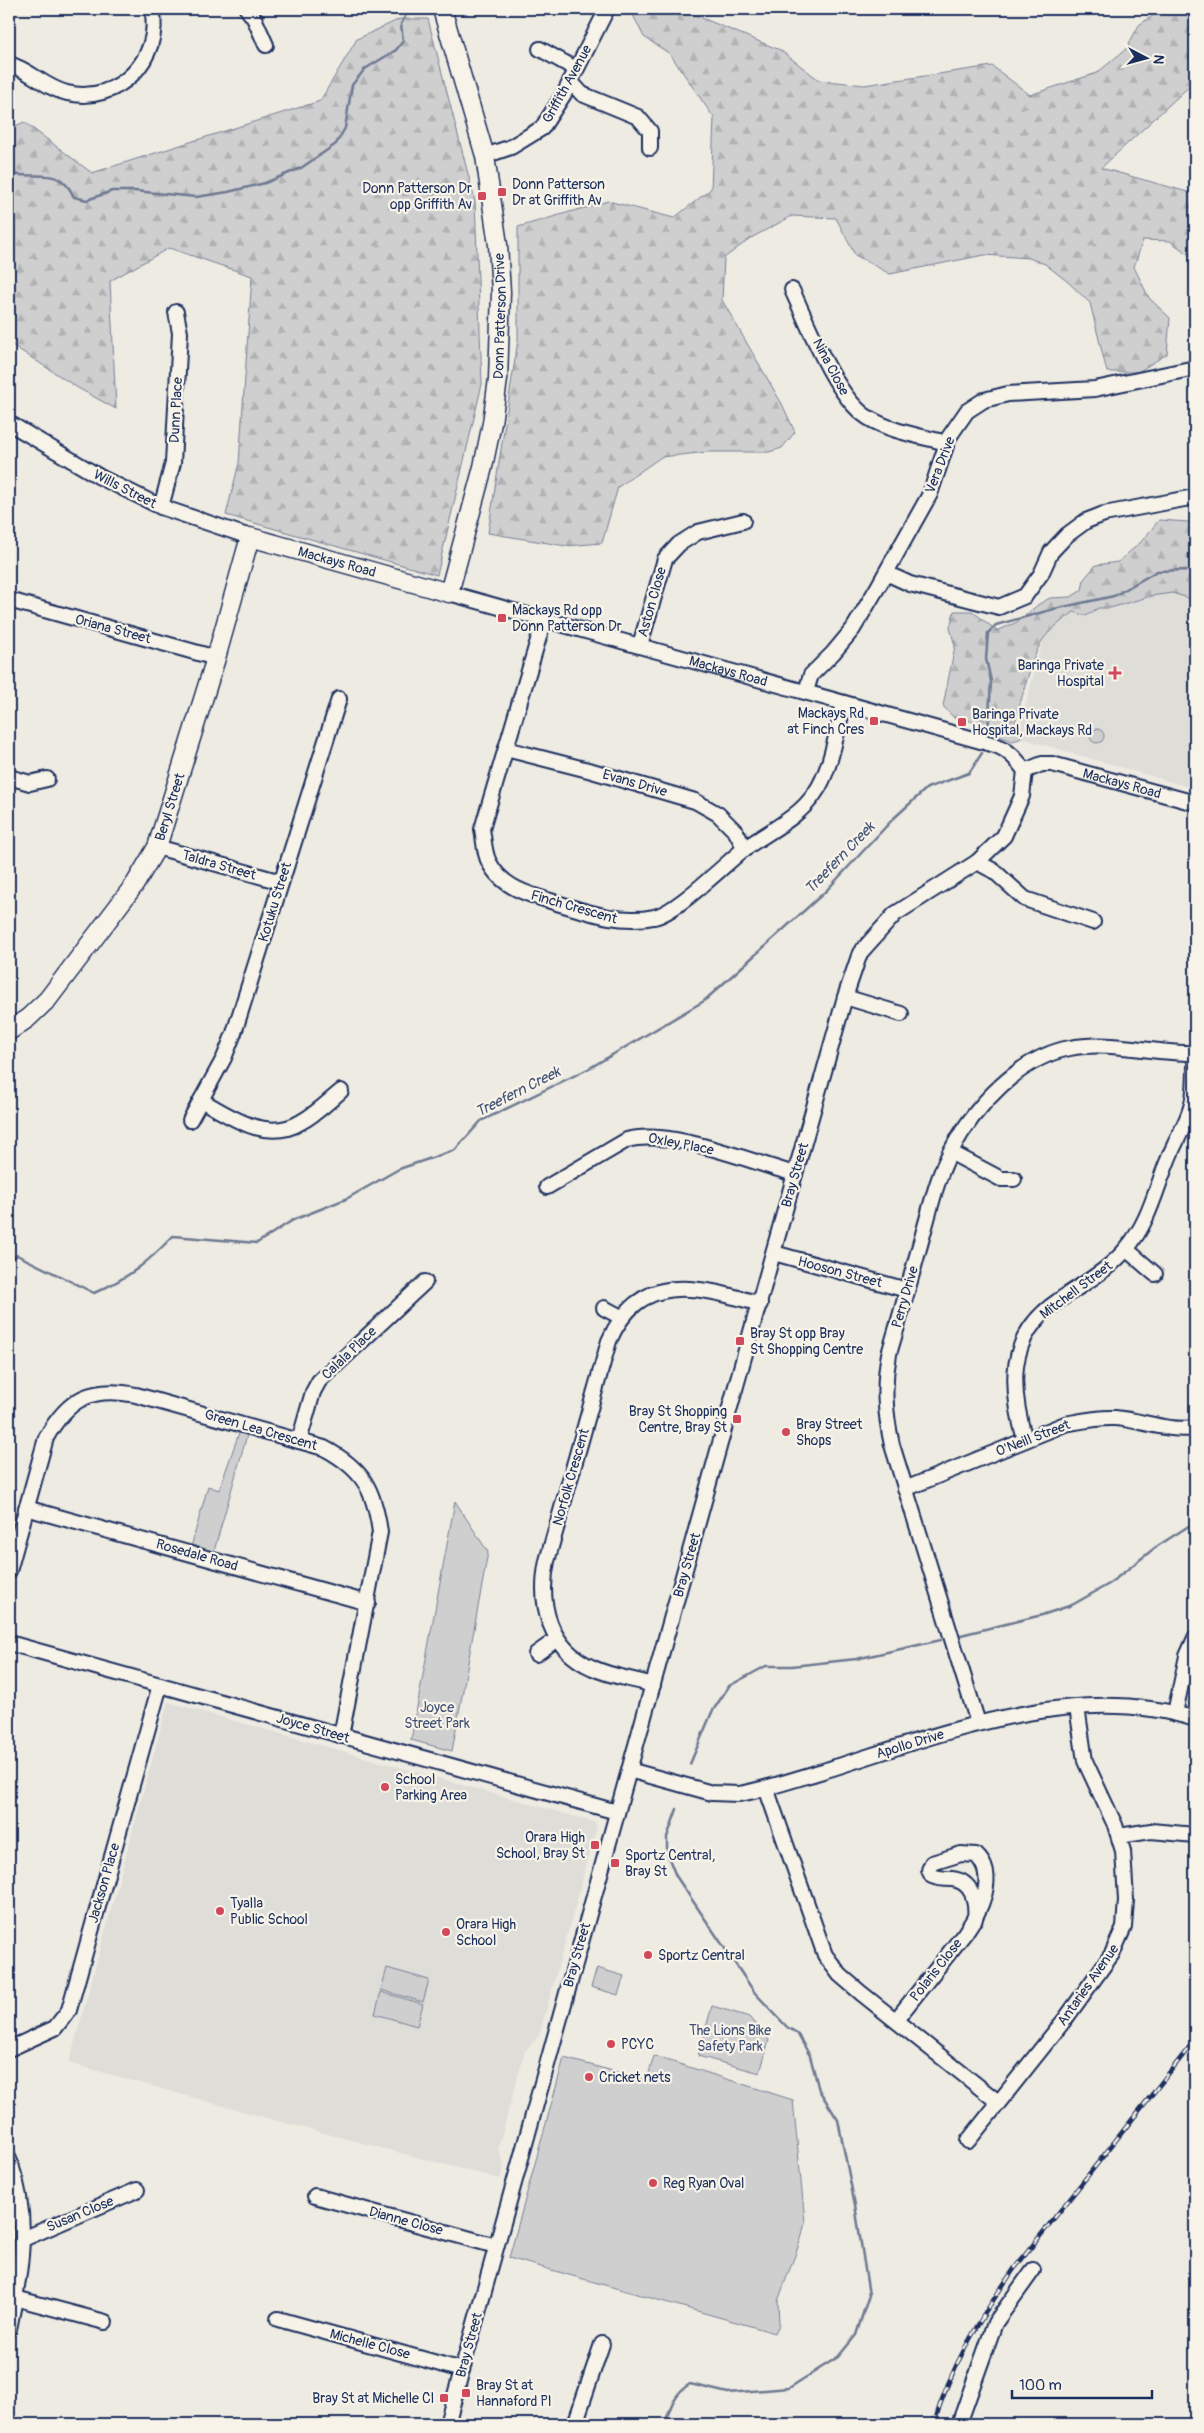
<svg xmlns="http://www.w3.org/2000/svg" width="1204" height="2433" viewBox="0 0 1204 2433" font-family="Pangolin,sans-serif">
<defs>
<pattern id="forest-firs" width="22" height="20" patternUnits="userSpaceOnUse" patternTransform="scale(1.25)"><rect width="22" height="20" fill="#cfcfcf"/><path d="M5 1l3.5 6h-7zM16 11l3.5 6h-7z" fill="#b1b2b4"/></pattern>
</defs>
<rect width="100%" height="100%" fill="#eeebe2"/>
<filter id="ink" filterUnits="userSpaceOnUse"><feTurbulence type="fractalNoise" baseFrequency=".02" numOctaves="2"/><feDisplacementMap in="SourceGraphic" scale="10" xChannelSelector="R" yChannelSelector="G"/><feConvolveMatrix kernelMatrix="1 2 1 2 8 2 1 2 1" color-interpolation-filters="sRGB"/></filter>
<g filter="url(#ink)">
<path fill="#deddd8" d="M1149,580L1195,593V789L1017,737L1051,609Z
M168,1702L594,1822L597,1827L539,2036L525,2051L498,2148L504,2166L500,2179L274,2120L69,2063Z"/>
<path fill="#cfcfcf" stroke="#757f96" d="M1090 736a7 7 0 1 1 14 0a7 7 0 1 1-14 0Z
M239,1433L247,1435L214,1551L191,1547L208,1486L219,1490Z
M455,1501L488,1552L452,1751L411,1740Z
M387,1968L429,1980L423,2002L381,1990Z
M597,1968L624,1976L618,1995L591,1987Z
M381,1992L423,2004L417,2026L375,2014Z
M712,2006L750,2017L769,2040L760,2073L698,2056Z
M654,2056L793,2100L805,2222L801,2239L778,2301L779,2325L775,2333L509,2258L564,2058L647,2080Z"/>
<path fill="url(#forest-firs)" stroke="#757f96" d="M630,9H676L697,16L780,50L819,80L864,85L992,66L1030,95L1097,73L1126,49L1139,25L1163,9H1195V81L1101,168L1195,194V259L1170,241L1143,240L1134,267L1149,298L1170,318L1167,354L1138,372H1107L1090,303L1068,282L1045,264L1029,258L984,255L890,274L855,255L836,218L792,216L751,238L724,258L722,300L782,404L795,432L782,448L769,452H708L661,457L618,487L602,543L566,546L488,533L518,340V227L608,201L674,218L711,189L714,118L670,54L644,37Z
M400,19H428L475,201L482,384L437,575L226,515L239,463L252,276L169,248L110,281L116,409L78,388L9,343V129L24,122L92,173L320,101L357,39Z
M1159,520L1188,522L1195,525V600L1172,593L1151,596L1110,608H1098L1086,616L1074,612C1063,620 1052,628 1044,638C1033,651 1020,705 1015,723L1022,731L1020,739L1012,741L984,730L971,721L954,718L943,706L955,646L950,628L954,611H972L997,631L1017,622L1039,604L1050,598L1071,597L1082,590L1084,579L1096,565L1118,562L1141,542Z"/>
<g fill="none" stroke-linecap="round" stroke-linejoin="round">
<path stroke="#6e7992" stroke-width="2.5" d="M9,173C36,181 59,164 74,197L87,200L112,191H135L196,197L228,192L265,183L301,168L336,144L345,128L352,85L365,69L396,50L403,41L401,24L409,9
M988,733L991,681L986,659L988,633L996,625L1054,609L1114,596L1157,571L1188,570L1195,576
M9,1262L17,1255L94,1293C130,1277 146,1264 173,1236L257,1243L293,1220L346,1199L399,1169L455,1150L481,1121L588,1069L704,1001L826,891L893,819L927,788L969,773L982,753
M961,1635L1042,1615L1072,1605L1109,1584L1156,1547L1195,1522
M690,1764L712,1712L729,1686L766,1666H792L856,1659L941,1640
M665,2424C670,2408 674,2393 690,2384L728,2393L789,2388L838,2357L856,2335L869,2295L855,2205L838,2120L819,2090L810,2056L797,2033L787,2027L755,1993L676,1876L667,1854V1837L677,1809"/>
<defs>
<g id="minor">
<path d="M247,9L254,18L266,45"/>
<path d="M540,49L576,69"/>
<path d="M9,64C30,70 45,88 67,93C118,105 163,58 152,9"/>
<path d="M570,81L582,94L638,117L650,131V148"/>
<path d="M485,156L511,147L542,128L564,94L607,9"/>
<path d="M792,290C809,326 835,396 867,417C891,432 921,436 947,443"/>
<path d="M9,423L100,477L161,507L250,537"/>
<path d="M161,507L173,463L180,333L176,312"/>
<path d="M886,573L910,584L999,607L1025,596L1041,574L1051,552L1067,535L1086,521L1104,514L1195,497"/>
<path id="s1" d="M449,593L995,745C1009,750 1017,760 1025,771"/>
<path d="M9,600L216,658"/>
<path d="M544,620L482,829C484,839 484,853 489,862C501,887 529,895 554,902C587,912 620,924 654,917C676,913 724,865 744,849C767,832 799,818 815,793C831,771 837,729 844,703"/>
<path d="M640,645L665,559L679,544L698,532L743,521"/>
<path d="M806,691L811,675L833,653L853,629L879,585L930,494L949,437L967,411L984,400L1008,394L1095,389L1195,368"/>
<path d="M339,699L234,1033L224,1058L201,1100C231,1117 267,1143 301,1122C316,1114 328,1102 341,1091"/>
<path d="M506,749L592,771L695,801L718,814L736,832L745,849"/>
<path id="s2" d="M1025,771L1042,764H1052L1195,803"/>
<path d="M9,777L30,783L47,779"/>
<path d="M157,847L281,882"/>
<path d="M977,862L994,871L1025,899L1093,922"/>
<path d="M845,997L901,1014"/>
<path d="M190,1120L201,1100"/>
<path d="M950,1152L1001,1179H1014"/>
<path d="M547,1187L627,1140C670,1128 751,1162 795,1174"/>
<path d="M1126,1249L1155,1274"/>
<path d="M774,1253L907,1290"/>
<path d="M604,1308L621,1317"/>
<path d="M1025,1440C1010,1387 1006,1336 1058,1301C1082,1284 1108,1271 1127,1248C1149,1222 1155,1191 1168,1160C1175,1141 1187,1124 1192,1104C1195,1091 1195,1077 1195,1063"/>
<path d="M299,1441L313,1392L319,1381L425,1282"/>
<path d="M905,1489L1065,1424C1081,1421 1098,1417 1115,1418C1142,1420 1167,1432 1195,1428"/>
<path d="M26,1508L368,1603"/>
<path d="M9,1571L46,1438C68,1398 92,1386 136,1395L324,1448C363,1469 374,1489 380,1532L341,1736"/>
<path d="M9,1643L617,1812"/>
<path d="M536,1654L557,1639"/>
<path d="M653,1685C634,1679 612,1677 593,1668C549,1649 538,1604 547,1561L609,1341C640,1269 700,1287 760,1304"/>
<path d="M1175,1713L1187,1656L1195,1638"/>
<path d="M978,1723L892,1445C885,1413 883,1386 889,1354C901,1314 912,1274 923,1234C931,1206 937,1177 951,1151C974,1107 1020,1057 1070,1048C1110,1040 1155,1054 1195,1053"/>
<path d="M629,1770L712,1793L739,1794C767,1789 795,1779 823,1771C939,1735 1074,1680 1195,1719"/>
<path d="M766,1788L825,1955L840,1975L861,1993L998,2102"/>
<path d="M1119,1836L1151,1831L1195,1835"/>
<path d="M896,2020L965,1933C979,1913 999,1876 976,1855L961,1854L932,1863L929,1870L932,1876C939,1879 945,1879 952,1879C972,1881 977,1901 975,1919"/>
<path d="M9,2049L55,2028L69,2010L160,1685"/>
<path d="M968,2141L1066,2018L1112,1954L1124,1927L1126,1900L1123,1851L1115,1825L1085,1761L1077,1707"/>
<path d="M9,2159C31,2219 21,2269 9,2329"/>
<path d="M315,2196L496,2246"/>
<path d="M23,2239L137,2190"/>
<path d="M15,2298L105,2322"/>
<path d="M278,2319L462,2370"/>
<path d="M447,2424L795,1174L845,997L860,953L895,914L977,862L1004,836L1022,796L1025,771"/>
<path d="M575,2424L602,2344"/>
<path d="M959,2424L995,2323L1033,2270"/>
</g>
<g id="major">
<path id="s3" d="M9,1031L28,1018L48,999L135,884L157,847L216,658L250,537L449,593L483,467L492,423L498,379L501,292L498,245L485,156L442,9"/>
</g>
</defs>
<use href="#minor" stroke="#1b2f5e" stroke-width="18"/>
<use href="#major" stroke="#1b2f5e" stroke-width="21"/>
<use href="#minor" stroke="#f7f3e8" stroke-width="14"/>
<use href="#major" stroke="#f7f3e8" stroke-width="18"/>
<defs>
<path id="rail" d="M934,2424C950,2367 981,2317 1014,2269L1195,2040"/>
</defs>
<use href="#rail" stroke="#1b2f5e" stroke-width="4.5"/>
<use href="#rail" stroke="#f7f3e8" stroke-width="2.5" stroke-dasharray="8" stroke-linecap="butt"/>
</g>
</g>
<g fill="#d1495b" stroke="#f7f3e8" stroke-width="2">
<rect x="497" y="187" width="10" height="10" rx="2.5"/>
<rect x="477" y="191" width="10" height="10" rx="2.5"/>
<rect x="497" y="613" width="10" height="10" rx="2.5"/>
<path d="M1112.5 665.5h5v5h5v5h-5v5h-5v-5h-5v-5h5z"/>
<rect x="869" y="716" width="10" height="10" rx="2.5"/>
<rect x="957" y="717" width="10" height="10" rx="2.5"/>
<rect x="735" y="1336" width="10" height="10" rx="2.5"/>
<rect x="732" y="1414" width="10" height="10" rx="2.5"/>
<circle cx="786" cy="1432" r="5"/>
<circle cx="385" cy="1787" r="5"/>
<rect x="590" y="1840" width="10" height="10" rx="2.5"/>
<rect x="610" y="1858" width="10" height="10" rx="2.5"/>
<circle cx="220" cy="1911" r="5"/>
<circle cx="446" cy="1932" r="5"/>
<circle cx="648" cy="1955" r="5"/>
<circle cx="611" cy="2044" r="5"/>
<circle cx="589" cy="2077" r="5"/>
<circle cx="653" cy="2183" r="5"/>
<rect x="461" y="2388" width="10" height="10" rx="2.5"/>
<rect x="439" y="2393" width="10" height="10" rx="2.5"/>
</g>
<g text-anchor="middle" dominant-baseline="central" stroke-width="4.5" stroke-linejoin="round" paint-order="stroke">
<g font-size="14" fill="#1b2f5e" stroke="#f7f3e8">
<text transform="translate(567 84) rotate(-61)">Griffith Avenue</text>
<text stroke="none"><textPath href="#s3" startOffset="1051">Donn Patterson Drive</textPath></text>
<text transform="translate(831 367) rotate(62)">Nina Close</text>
<text transform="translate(176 410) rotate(-87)">Dunn Place</text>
<text transform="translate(940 465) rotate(-69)">Vera Drive</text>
<text transform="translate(125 489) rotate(27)">Wills Street</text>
<text stroke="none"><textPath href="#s3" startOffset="652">Mackays Road</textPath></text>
<text transform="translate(652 602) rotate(-74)">Aston Close</text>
<text transform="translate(113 629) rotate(15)">Oriana Street</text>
<text stroke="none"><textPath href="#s1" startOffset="290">Mackays Road</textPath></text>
<text transform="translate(635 783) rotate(16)">Evans Drive</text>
<text stroke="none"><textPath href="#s2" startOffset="101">Mackays Road</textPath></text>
<text stroke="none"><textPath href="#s3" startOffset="280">Beryl Street</textPath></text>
<text transform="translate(219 865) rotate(16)">Taldra Street</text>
<text transform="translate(275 902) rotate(-73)">Kotuku Street</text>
<text transform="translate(574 907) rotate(16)">Finch Crescent</text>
<text transform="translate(681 1144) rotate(11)">Oxley Place</text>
<text transform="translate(795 1175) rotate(-74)">Bray Street</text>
<text transform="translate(840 1272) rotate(15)">Hooson Street</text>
<text transform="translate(1076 1290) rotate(-37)">Mitchell Street</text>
<text transform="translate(905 1297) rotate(-74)">Perry Drive</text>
<text transform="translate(349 1353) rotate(-44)">Calala Place</text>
<text transform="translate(261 1430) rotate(16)">Green Lea Crescent</text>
<text transform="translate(1033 1438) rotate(-21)">O'Neill Street</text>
<text transform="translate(571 1477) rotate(-74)">Norfolk Crescent</text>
<text transform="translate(197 1555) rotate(16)">Rosedale Road</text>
<text transform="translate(687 1565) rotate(-74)">Bray Street</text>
<text transform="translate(313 1728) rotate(16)">Joyce Street</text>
<text transform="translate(910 1744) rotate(-17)">Apollo Drive</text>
<text transform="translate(104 1883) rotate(-74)">Jackson Place</text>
<text transform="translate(577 1955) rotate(-74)">Bray Street</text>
<text transform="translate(936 1970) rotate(-52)">Polaris Close</text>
<text transform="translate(1088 1985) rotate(-55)">Antaries Avenue</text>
<text transform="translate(80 2214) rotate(-23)">Susan Close</text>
<text transform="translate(406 2221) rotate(15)">Dianne Close</text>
<text transform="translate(370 2344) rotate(15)">Michelle Close</text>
<text transform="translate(469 2345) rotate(-75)">Bray Street</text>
</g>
<g font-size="14" fill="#1b2f5e" stroke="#f7f3e8" text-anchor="start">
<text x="512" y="184">Donn Patterson<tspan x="512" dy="16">Dr at Griffith Av</tspan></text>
<text x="472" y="188" text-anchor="end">Donn Patterson Dr<tspan x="472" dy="16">opp Griffith Av</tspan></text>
<text x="512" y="610">Mackays Rd opp<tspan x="512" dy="16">Donn Patterson Dr</tspan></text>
<text x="1104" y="665" text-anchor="end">Baringa Private<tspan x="1104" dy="16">Hospital</tspan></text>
<text x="864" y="713" text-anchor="end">Mackays Rd<tspan x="864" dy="16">at Finch Cres</tspan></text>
<text x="972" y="714">Baringa Private<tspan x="972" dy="16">Hospital, Mackays Rd</tspan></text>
<text x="750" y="1333">Bray St opp Bray<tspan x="750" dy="16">St Shopping Centre</tspan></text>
<text x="727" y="1411" text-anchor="end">Bray St Shopping<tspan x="727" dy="16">Centre, Bray St</tspan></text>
<text x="796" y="1424">Bray Street<tspan x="796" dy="16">Shops</tspan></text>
<text x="395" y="1779">School<tspan x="395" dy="16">Parking Area</tspan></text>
<text x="585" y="1837" text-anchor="end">Orara High<tspan x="585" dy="16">School, Bray St</tspan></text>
<text x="625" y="1855">Sportz Central,<tspan x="625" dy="16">Bray St</tspan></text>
<text x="230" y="1903">Tyalla<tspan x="230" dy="16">Public School</tspan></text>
<text x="456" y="1924">Orara High<tspan x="456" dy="16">School</tspan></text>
<text x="658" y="1955">Sportz Central</text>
<text x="621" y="2044">PCYC</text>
<text x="599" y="2077">Cricket nets</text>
<text x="663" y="2183">Reg Ryan Oval</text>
<text x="476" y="2385">Bray St at<tspan x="476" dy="16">Hannaford Pl</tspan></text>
<text x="434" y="2398" text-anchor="end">Bray St at Michelle Cl</text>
</g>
<g font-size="14" fill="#3f4f75" stroke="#f7f3e8">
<text x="437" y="1707">Joyce<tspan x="437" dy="16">Street Park</tspan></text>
<text x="730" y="2030">The Lions Bike<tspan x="730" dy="16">Safety Park</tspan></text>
</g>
<g font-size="15" font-style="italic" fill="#455478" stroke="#f7f3e8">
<text transform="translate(840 858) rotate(-46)">Treefern Creek</text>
<text transform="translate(518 1092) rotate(-27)">Treefern Creek</text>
</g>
</g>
<rect width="1204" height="2433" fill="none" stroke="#f7f3e8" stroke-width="30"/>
<rect x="15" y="15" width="1174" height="2403" fill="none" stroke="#1b2f5e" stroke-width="2" filter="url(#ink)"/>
<g transform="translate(1146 58) rotate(96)" stroke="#f7f3e8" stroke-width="4" paint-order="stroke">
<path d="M0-4L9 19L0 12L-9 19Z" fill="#1b2f5e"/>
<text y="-8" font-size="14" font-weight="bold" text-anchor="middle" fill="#1b2f5e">N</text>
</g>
<path d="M1012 2390v8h140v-8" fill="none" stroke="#1b2f5e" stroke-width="2.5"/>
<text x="1019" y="2390" font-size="15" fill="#1b2f5e" stroke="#f7f3e8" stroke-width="4" paint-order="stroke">100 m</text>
</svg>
